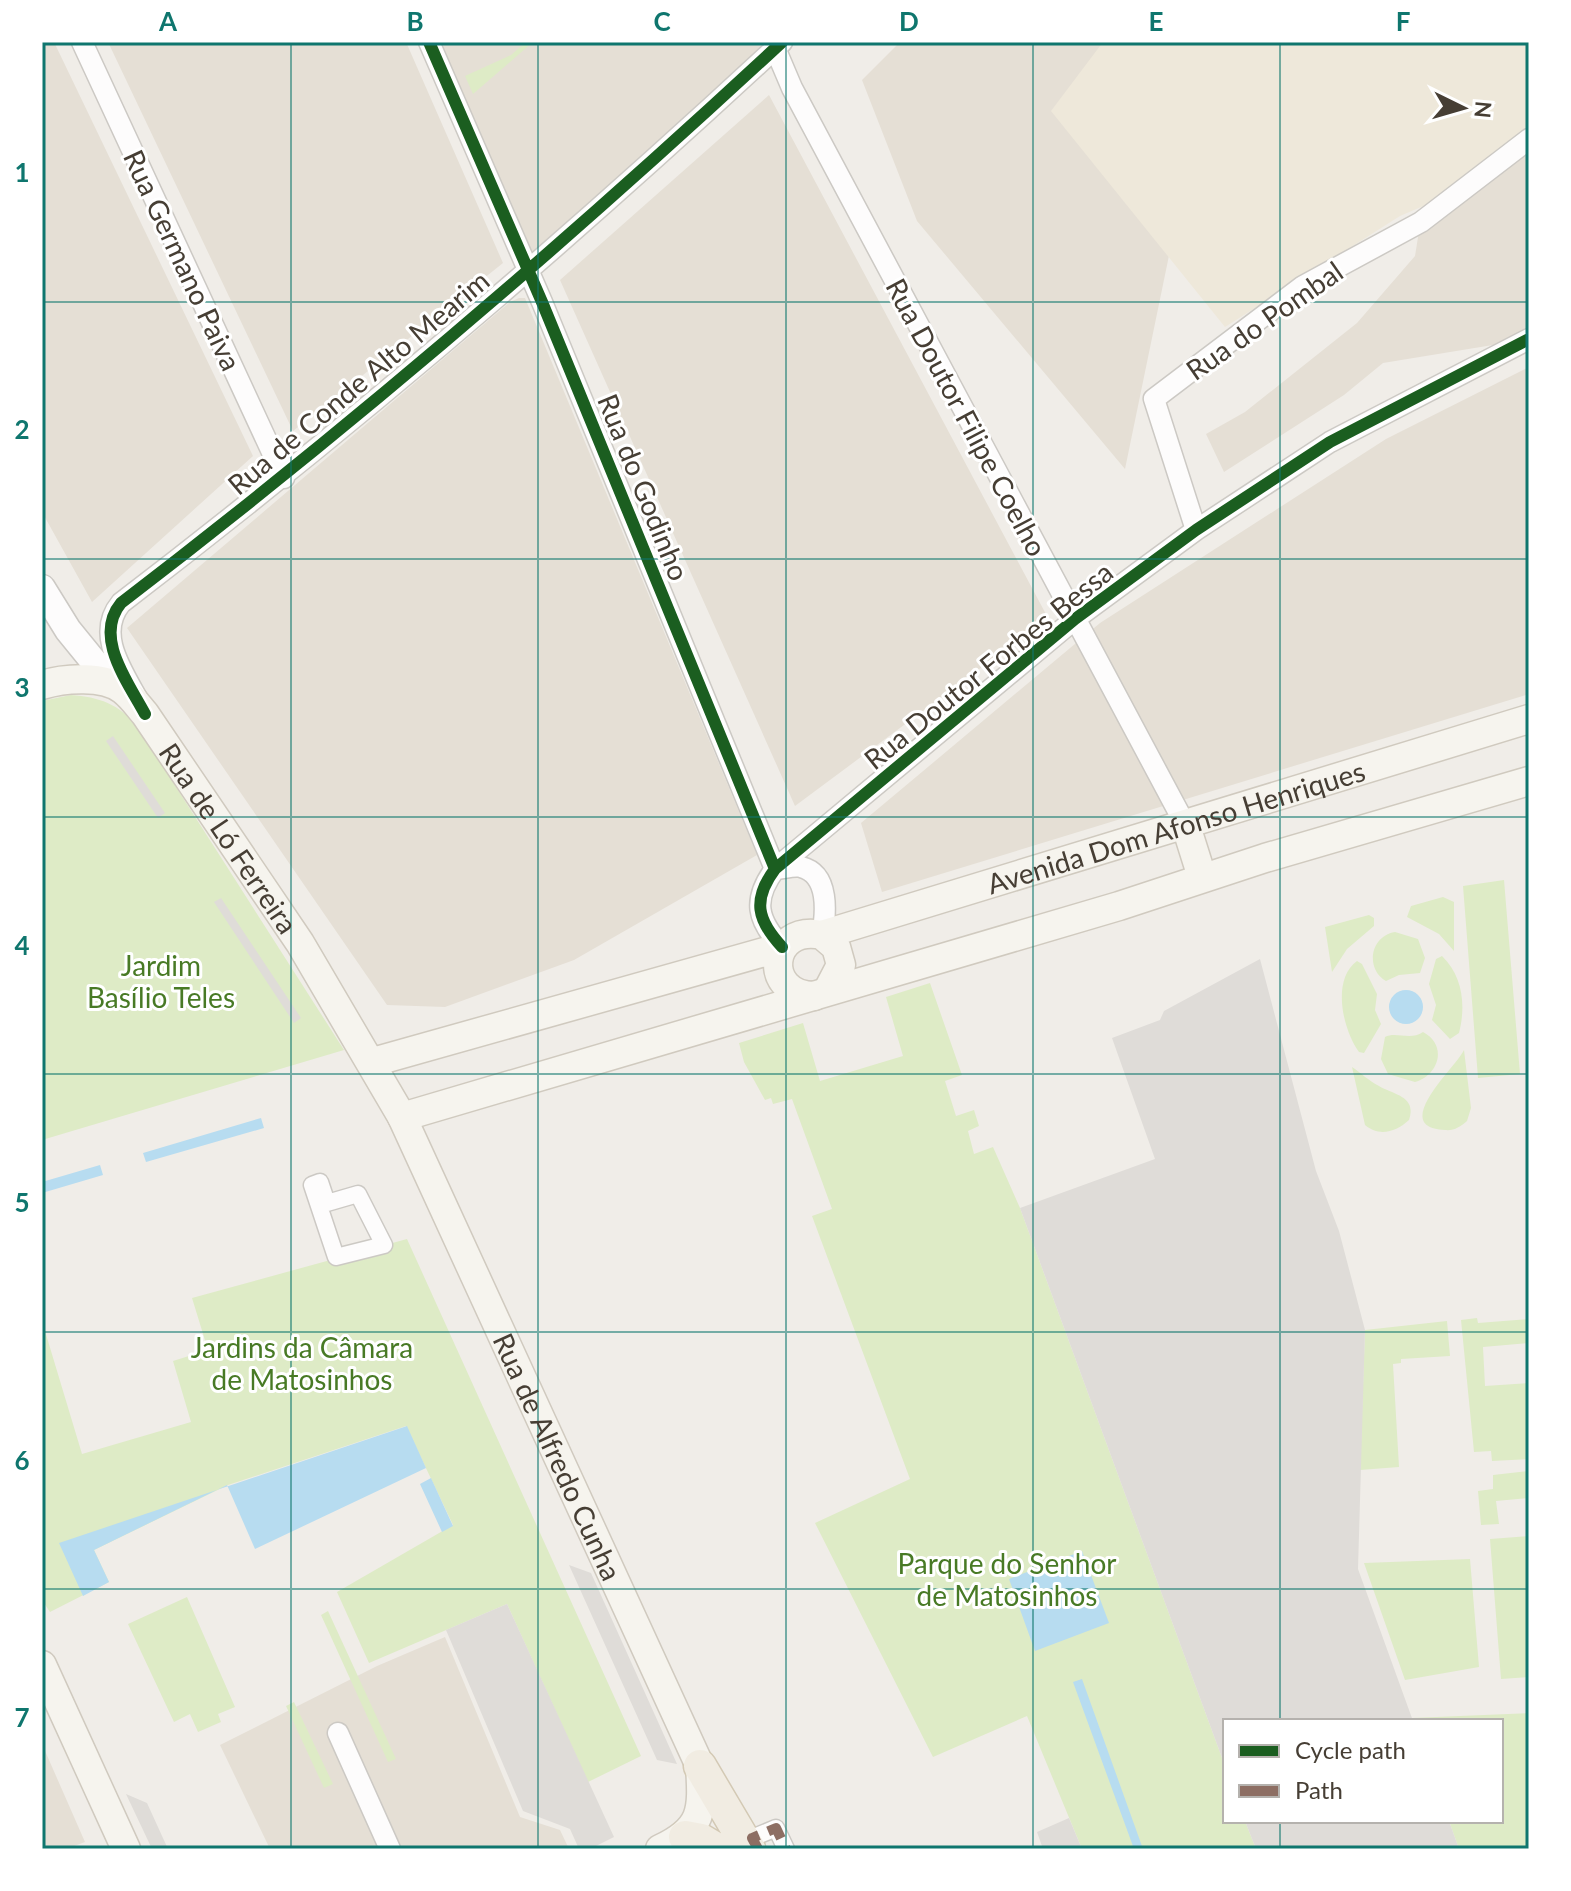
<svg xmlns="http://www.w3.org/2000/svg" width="1571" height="1891" viewBox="0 0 1571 1891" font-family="Lato,sans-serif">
<rect width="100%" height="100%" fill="#f0ede8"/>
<path fill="#e5dfd5" d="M42,42H54L253,456L92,602L42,512Z
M108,42H406L503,263L293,431Z
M429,42H782L529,270Z
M900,42H1213L1125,469L917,221L862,80Z
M769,95L1048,618L795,806L560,280Z
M1529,147V329L1499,344L1383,363L1344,395L1224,472L1206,434L1245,412L1357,323L1415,256L1419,231Z
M519,298H525L757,855L574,960L445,1007L387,1005L127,628L510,302Z
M1529,367V694L882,892L861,823L1100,623L1386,439Z
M445,1637L520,1817L560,1830L569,1849H270L220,1745L377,1666Z
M42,1744L85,1842L66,1849H42Z"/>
<path fill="#eee8da" d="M1103,42H1529V130L1435,201L1400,216L1225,327L1051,111Z"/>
<path fill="#deebc6" d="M526,42H533L473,94L465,76L511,55Z
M71,695C99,697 119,704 137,726L344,1050L42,1140V701Z
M1504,880L1520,1074L1478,1078L1463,886Z
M1443,897L1454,902V951L1439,934L1407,917L1411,906Z
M1369,915L1374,918V926L1347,949L1332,972L1325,927Z
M1395,932L1418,939L1425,958L1420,973L1399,975L1386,981C1365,969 1370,936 1395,932Z
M1442,956C1463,976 1466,1006 1459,1033L1450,1039L1432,1020L1436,1005L1429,984L1436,959Z
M1357,961L1362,964L1377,994L1375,1010L1381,1024L1364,1053L1359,1052C1343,1030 1331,980 1357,961Z
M930,983L962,1075L945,1081L956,1116L974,1110L979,1126L968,1131L974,1154L993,1147L1020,1208L1225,1766V1821H1245L1256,1849H1082L1027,1716L933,1757L815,1523L910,1479L812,1216L832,1209L792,1099L773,1104L771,1098L765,1100L744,1062L739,1043L803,1023L820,1081L903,1056L886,997Z
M1423,1032C1448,1045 1439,1075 1415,1082L1388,1074L1381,1059L1385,1037C1396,1031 1410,1041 1423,1032Z
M1464,1050L1471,1108L1467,1121C1460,1127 1454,1131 1445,1130C1388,1128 1456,1067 1464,1050Z
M1352,1067C1361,1073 1369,1081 1379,1086C1394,1095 1417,1096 1409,1120C1396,1132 1379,1137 1365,1125Z
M407,1239L641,1756L588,1782L507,1604L369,1663L337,1592L453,1525L406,1426L228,1485L94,1550L109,1582L50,1612L42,1600V1332L45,1331L82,1454L191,1422L173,1361L208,1350L192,1298Z
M1477,1318L1478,1323L1529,1319V1343L1483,1347L1485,1386L1529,1383V1459L1492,1461L1491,1451L1474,1452L1461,1320Z
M1447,1321L1450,1356L1401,1359V1363L1393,1364L1399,1467L1360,1470L1365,1330Z
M1529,1471V1498L1496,1501L1499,1524L1481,1525L1478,1491L1493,1489V1475Z
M1529,1536V1677L1501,1679L1490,1539Z
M1470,1559L1479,1667L1405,1680L1364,1563Z
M187,1597L235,1707L218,1714L221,1722L198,1732L190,1714L174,1722L128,1624Z
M328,1611L396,1759L388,1762L321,1615Z
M294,1702L333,1784L324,1788L286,1706Z
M1529,1713V1849H1459L1449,1821H1501V1721L1412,1718Z"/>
<path fill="#dfdcd8" d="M113,736L165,813L158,818L106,741Z
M221,898L301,1018L294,1023L214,902Z
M1260,959L1316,1171L1339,1231L1365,1330L1358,1569L1413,1721H1225V1766L1020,1208L1155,1159L1112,1038L1160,1020L1164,1011Z
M569,1565L591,1573L677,1764L657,1760Z
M507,1604L614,1837L590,1849H579L570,1829L523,1811L446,1630Z
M126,1794L147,1803L168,1849H152Z
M1069,1818L1082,1849H1043L1037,1832Z
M1245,1821H1449L1459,1849H1256Z"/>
<path fill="#b7dcf0" d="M1389 1007a17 17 0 1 1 34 0a17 17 0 1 1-34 0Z
M261,1118L264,1128L146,1162L143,1153Z
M100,1165L103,1175L42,1193V1182Z
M407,1426L426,1468L255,1549L227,1485L94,1550L109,1582L83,1596L59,1543Z
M431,1478L453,1526L442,1532L420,1484Z
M1082,1551L1109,1623L1035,1651L1009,1579Z
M1082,1679L1143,1849H1134L1073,1682Z"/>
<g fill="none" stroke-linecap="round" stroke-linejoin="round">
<defs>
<path id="pedestrian" d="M320,1182L327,1203L358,1194L384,1245L336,1257L312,1185Z
M757,1848L752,1838L776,1828L786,1849"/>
<path id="minor" d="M82,42L284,478
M429,42L542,302L775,869
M775,48L792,88L1186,826
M1196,530L1154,399L1303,286L1421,222L1529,139
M137,698C121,669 96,633 121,603C351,427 570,239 782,42
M775,869C782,869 794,865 801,867C830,874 826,914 822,935
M782,947C757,920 752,900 775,869L1075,619L1196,530L1330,442L1529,339
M338,1733L390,1849"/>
<path id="tertiary" d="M42,588L68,630L112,684"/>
<g id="secondary">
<path id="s1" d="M42,685C64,678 104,675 123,690C132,697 138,706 145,714L300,943L402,1117L700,1766C703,1811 703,1829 660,1849"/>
<path d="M1186,826L1202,877"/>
<path id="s2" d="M822,935L1529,719"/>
<path d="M814,996C762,995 768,924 822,935L836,947L841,965L828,990"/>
<path d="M373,1062L782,947"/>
<path d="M402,1117L1119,906L1265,858L1529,781"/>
<path d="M42,1665L126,1849"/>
</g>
<path id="primary" d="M700,1766L749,1849
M685,1837L701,1840L716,1849"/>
</defs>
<use href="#pedestrian" stroke="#ccc9c4" stroke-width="19"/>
<use href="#minor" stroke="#ccc9c4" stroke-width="23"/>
<use href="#tertiary" stroke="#ccc9c4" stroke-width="29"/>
<use href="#secondary" stroke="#d0cabf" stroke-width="31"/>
<use href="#primary" stroke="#d3c9b4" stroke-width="35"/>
<use href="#pedestrian" stroke="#fdfcfc" stroke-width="16"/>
<use href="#minor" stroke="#fdfcfc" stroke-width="20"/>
<use href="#tertiary" stroke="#fdfcfc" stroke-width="26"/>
<use href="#secondary" stroke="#f6f4ee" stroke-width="28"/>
<use href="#primary" stroke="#f1ece2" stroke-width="32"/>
<path stroke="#8d6e63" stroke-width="10" stroke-dasharray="20 10" stroke-linecap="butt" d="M758,1849L752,1838L776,1828L786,1849"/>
<defs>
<path id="cycleway" d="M429,42L542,302L775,869
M145,714C128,682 93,637 121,603C351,427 570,239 782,42
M782,947C757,920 752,900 775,869L1075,619L1196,530L1330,442L1529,339"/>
</defs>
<use href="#cycleway" stroke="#fff" stroke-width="17"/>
<use href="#cycleway" stroke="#1b5e20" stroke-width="12"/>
</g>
<path fill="none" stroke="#0f766e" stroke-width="2" stroke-opacity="0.55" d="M291,42V1849M538,42V1849M786,42V1849M1033,42V1849M1280,42V1721M42,302H1529M42,559H1529M42,817H1529M42,1074H1529M42,1332H1529M42,1589H1529M1280,1821V1849"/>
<g text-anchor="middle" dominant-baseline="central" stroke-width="6" stroke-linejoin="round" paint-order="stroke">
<g font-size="28" fill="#463e34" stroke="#fff">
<text transform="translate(183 260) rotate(65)">Rua Germano Paiva</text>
<text transform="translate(1264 320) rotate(-35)">Rua do Pombal</text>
<text transform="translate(358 382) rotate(-40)">Rua de Conde Alto Mearim</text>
<text transform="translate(967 417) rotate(62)">Rua Doutor Filipe Coelho</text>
<text transform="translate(644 487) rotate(68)">Rua do Godinho</text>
<text transform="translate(988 665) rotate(-39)">Rua Doutor Forbes Bessa</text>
<text stroke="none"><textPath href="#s2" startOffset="370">Avenida Dom Afonso Henriques</textPath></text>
<text stroke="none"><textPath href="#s1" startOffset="266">Rua de Ló Ferreira</textPath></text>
<text stroke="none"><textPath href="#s1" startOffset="968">Rua de Alfredo Cunha</textPath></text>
</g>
<g font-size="28" fill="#487a25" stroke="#fff">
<text x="161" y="965">Jardim<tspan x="161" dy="32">Basílio Teles</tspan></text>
<text x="302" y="1347">Jardins da Câmara<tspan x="302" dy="32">de Matosinhos</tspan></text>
<text x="1007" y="1563">Parque do Senhor<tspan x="1007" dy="32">de Matosinhos</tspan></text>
</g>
</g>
<rect width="1571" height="1891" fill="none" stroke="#ffffff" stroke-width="88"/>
<rect x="1223" y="1719" width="280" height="104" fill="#ffffff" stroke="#b5b2ae" stroke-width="2"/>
<rect x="1239" y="1745" width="40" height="12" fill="#1b5e20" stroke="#b5b2ae" stroke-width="2"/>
<text x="1295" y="1759" font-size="24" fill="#463e34">Cycle path</text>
<rect x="1239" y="1785" width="40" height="12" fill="#8d6e63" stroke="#b5b2ae" stroke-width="2"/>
<text x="1295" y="1799" font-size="24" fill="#463e34">Path</text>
<g transform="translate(1463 108) rotate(95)" stroke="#ffffff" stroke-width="6" paint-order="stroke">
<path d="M0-6L14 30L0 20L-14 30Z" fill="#463e34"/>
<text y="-12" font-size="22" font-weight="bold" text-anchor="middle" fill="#463e34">N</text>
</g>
<rect x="44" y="44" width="1483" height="1803" fill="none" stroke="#0f766e" stroke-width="3"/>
<g font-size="26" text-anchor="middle" font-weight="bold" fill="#0f766e">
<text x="168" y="31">A</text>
<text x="415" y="31">B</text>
<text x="662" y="31">C</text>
<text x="909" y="31">D</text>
<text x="1156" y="31">E</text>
<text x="1403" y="31">F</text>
<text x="22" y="182">1</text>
<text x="22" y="439">2</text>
<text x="22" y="697">3</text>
<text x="22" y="955">4</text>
<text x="22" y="1212">5</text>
<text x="22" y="1470">6</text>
<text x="22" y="1727">7</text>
</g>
</svg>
